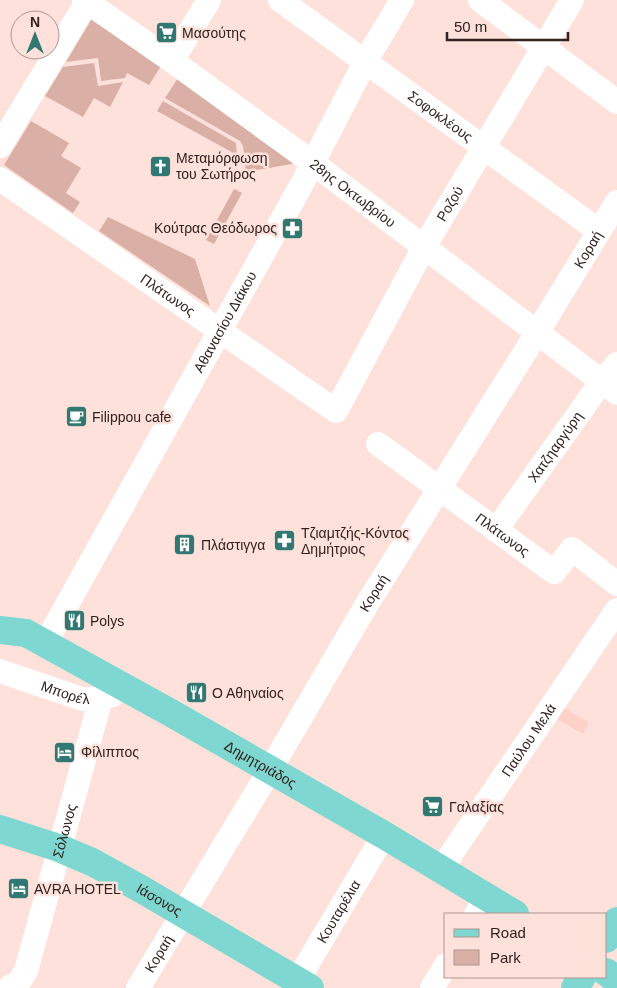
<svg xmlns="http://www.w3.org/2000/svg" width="617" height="988" viewBox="0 0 617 988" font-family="Arial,sans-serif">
<rect width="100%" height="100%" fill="#ffe1db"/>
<path fill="#fdd1c7" d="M561,706L589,723L583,734L554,717Z"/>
<path fill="#d9afa6" d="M93,17L161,66L149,85L127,73L125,78L101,81L98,58L66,62Z
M94,63L98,86L123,82L110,107L94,98L83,117L45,96L63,67Z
M178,78L293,162L292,164L246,172L243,146L240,141L165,98Z
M163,101L236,143L237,155L157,111Z
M31,121L69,143L61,156L81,168L66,193L80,202L73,213L4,165Z
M234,189L242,193L214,244L206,240Z
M108,217L195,259L210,306L99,231Z"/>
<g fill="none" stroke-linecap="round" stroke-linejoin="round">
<g stroke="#fff" stroke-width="24">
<path id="s1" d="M84,0L172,61L313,163L617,393"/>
<path id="s2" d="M280,0L599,231"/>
<path d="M480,0L617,102"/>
<path d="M172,61L209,0"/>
<path d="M0,146L88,0"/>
<path id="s3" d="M0,179L336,411L424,247L572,0"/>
<path id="s4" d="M378,444L554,572L572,549L617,584"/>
<path id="s5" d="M496,530L602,381L617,364"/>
<path id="s6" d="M45,644L303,182L365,62L402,0"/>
<path id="s7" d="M0,671L82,699H94L113,695"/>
<path id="s8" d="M441,869L617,610"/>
<path d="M476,914L487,897"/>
<path id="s9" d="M11,986L17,985L26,971L101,698"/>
<path id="s10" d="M138,988L270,770L367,604L532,341L617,202"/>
<path id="s11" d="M293,988L384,835"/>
<path d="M432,988L446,965"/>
</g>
<g stroke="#7ed7d0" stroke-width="28">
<path id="s12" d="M0,630L26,633L171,713L384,835L515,914"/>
<path id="s13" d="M0,829L59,848L92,862L141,889L310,988"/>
<path d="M606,939L617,921"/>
<path d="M606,972L617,980"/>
<path d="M575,988L582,977"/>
</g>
</g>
<defs>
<symbol id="supermarket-square" viewBox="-11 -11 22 22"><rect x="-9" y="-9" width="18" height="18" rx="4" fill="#307871" stroke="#ffe1db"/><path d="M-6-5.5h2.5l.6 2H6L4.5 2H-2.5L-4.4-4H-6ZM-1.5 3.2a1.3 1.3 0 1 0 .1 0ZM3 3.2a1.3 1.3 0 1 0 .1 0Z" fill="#fff"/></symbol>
<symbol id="church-square" viewBox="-11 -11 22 22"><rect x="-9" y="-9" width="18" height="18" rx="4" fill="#307871" stroke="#ffe1db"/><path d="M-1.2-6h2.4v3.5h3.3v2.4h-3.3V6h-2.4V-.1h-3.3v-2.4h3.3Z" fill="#fff"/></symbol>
<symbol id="pharmacy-square" viewBox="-11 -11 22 22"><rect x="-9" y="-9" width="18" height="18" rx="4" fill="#307871" stroke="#ffe1db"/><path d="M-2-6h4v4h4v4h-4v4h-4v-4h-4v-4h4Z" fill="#fff"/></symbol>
<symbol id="cafe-square" viewBox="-11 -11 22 22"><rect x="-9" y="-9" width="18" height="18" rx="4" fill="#307871" stroke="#ffe1db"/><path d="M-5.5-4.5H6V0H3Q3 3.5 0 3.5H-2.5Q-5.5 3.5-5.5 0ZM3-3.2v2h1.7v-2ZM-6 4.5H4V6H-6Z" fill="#fff"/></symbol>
<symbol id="building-square" viewBox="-11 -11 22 22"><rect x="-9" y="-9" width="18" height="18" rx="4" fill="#307871" stroke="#ffe1db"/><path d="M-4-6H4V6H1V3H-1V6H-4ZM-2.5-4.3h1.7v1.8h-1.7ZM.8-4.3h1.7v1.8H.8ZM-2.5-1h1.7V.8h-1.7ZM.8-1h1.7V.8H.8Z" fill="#fff"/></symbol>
<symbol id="restaurant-square" viewBox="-11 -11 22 22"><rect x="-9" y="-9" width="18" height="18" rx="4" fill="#307871" stroke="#ffe1db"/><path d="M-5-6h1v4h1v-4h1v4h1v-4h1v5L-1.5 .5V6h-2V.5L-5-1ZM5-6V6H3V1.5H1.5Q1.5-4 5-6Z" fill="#fff"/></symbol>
<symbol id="hotel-square" viewBox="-11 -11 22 22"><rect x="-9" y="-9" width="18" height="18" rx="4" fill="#307871" stroke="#ffe1db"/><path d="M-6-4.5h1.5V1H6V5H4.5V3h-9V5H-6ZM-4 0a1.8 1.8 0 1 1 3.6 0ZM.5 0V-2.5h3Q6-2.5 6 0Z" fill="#fff"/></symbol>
</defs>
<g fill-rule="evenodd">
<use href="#supermarket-square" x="154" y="20" width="25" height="25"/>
<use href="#church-square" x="148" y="154" width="25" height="25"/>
<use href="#pharmacy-square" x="280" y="216" width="25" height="25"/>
<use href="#cafe-square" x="64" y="404" width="25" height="25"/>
<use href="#pharmacy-square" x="272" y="528" width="25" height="25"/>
<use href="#building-square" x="172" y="532" width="25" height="25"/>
<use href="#restaurant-square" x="62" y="608" width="25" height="25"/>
<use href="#restaurant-square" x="184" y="680" width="25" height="25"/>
<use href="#hotel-square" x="52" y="740" width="25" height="25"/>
<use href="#supermarket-square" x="420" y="794" width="25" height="25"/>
<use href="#hotel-square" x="6" y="876" width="25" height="25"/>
</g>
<g text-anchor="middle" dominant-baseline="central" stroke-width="5" stroke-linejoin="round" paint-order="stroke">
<g font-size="14" fill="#2f221f" stroke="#ffe1db" text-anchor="start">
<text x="182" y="33">Μασούτης</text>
<text x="176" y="158">Μεταμόρφωση<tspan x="176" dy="16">του Σωτήρος</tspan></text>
<text x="277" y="228" text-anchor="end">Κούτρας Θεόδωρος</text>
<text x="92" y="417">Filippou cafe</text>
<text x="301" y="533">Τζιαμτζής-Κόντος<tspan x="301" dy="16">Δημήτριος</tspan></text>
<text x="201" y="545">Πλάστιγγα</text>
<text x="90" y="621">Polys</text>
<text x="212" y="693">Ο Αθηναίος</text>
<text x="81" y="752">Φίλιππος</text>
<text x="449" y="807">Γαλαξίας</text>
<text x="34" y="889">AVRA HOTEL</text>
</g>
<g font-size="14" fill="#2f221f" stroke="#ffe1db">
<text stroke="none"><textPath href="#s2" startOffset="198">Σοφοκλέους</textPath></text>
<text stroke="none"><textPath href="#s1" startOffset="331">28ης Οκτωβρίου</textPath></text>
<text stroke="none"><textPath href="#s3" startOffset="645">Ροζού</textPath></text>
<text stroke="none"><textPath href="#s10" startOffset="865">Κοραή</textPath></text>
<text stroke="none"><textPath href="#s3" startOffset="204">Πλάτωνος</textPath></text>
<text stroke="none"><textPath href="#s6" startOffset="369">Αθανασίου Διάκου</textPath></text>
<text stroke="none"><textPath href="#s5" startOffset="102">Χατζηαργύρη</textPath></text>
<text stroke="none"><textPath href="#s4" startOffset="154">Πλάτωνος</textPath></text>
<text stroke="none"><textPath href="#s10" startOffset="460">Κοραή</textPath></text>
<text stroke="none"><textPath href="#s7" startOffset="69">Μπορέλ</textPath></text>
<text stroke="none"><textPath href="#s8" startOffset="156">Παύλου Μελά</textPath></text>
<text stroke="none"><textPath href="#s12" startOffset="295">Δημητριάδος</textPath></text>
<text stroke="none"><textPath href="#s9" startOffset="168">Σόλωνος</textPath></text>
<text stroke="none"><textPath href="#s13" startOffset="175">Ιάσονος</textPath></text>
<text stroke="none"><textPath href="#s11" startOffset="89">Κουταρέλια</textPath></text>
<text stroke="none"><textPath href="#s10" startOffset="40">Κοραή</textPath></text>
</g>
</g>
<rect x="444" y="913" width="162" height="65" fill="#ffe1db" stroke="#ac9590"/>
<rect x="454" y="929" width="25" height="8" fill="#7ed7d0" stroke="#ac9590"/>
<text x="490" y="938" font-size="15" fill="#2f221f">Road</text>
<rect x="454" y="950" width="25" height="15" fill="#d9afa6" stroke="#ac9590"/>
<text x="490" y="963" font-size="15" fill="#2f221f">Park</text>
<g transform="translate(35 35)"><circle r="24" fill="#ffe1db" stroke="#ac9590"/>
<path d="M0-4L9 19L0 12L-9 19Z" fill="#307871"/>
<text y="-8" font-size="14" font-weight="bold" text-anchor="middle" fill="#2f221f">N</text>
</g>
<path d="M447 32v8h121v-8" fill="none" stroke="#2f221f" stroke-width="2.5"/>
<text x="454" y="32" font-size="15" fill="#2f221f" stroke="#ffe1db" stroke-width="4" paint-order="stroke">50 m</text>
</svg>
